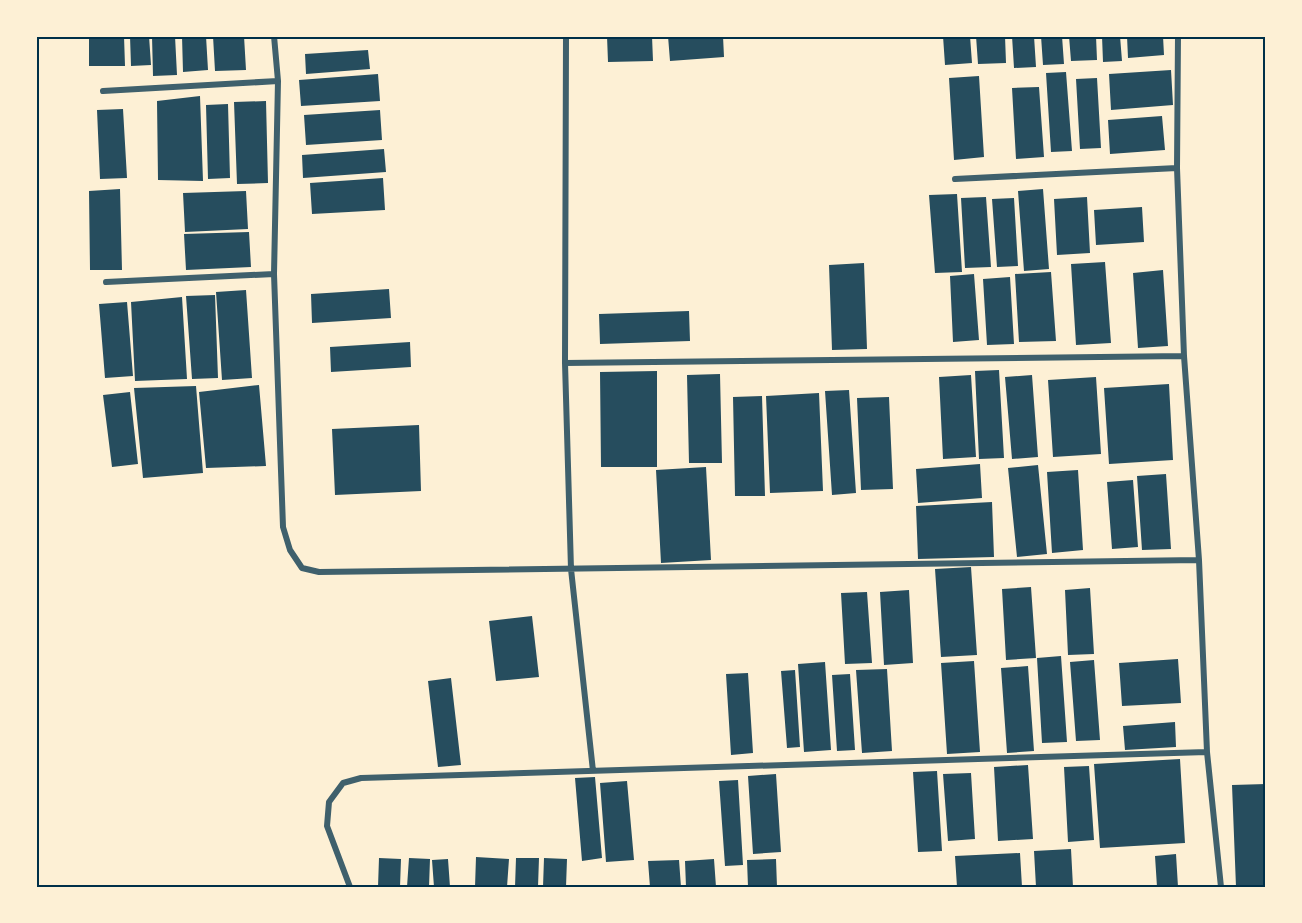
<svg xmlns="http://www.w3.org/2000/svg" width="1302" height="923" viewBox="0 0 1302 923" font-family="'Playfair Display',serif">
<rect width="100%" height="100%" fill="#fdf0d5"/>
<path fill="#264d5e" d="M89,36H124L125,66H89Z
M130,36H149L151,65L131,66Z
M152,36H175L177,75L153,76Z
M182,36H206L208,70L183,72Z
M213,36H244L246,70L215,71Z
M607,36H652L653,61L608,62Z
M668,36H723L724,57L670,61Z
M943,36H970L972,63L945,65Z
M976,36H1005L1006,63L978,64Z
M1012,36H1034L1036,67L1014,68Z
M1041,36H1062L1064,64L1043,65Z
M1069,36H1096L1097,60L1071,61Z
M1102,36H1120L1122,61L1103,62Z
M1127,36H1163L1164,55L1128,58Z
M368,50L370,69L306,74L305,54Z
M1171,70L1173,105L1111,110L1109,74Z
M1066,72L1072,151L1051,152L1046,73Z
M378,74L380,101L301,106L299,80Z
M979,76L984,157L954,160L949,78Z
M1097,78L1101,148L1080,149L1076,79Z
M1039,87L1044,157L1016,159L1012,88Z
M200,96L203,181L158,180L157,101Z
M266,101L268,183L237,184L234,102Z
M228,104L230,178L208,179L206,105Z
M123,109L127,178L100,179L97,110Z
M380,110L382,140L306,145L304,115Z
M1162,116L1165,150L1110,154L1108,120Z
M384,149L386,172L303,178L302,155Z
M383,178L385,210L312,214L310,183Z
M120,189L122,270H90L89,191Z
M1043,189L1049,269L1024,271L1018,191Z
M246,191L248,229L185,232L183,193Z
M957,194L962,272L935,273L929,195Z
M986,197L991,267L965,268L961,198Z
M1087,197L1090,253L1057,255L1054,199Z
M1014,198L1018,266L997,267L992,199Z
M1142,207L1144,242L1096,245L1094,210Z
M249,232L251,267L186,270L184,234Z
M1105,262L1111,343L1076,345L1071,264Z
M864,263L867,349L832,350L829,265Z
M1163,270L1168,346L1138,348L1133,273Z
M1051,272L1056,341L1019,342L1015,274Z
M974,274L979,340L953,342L950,276Z
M1010,277L1014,344L987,345L983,279Z
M389,289L391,318L312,323L311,294Z
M246,290L252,378L222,380L216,292Z
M215,295L218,378L192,379L186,296Z
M182,297L187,379L135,381L131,302Z
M127,302L133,376L105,378L99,304Z
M689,311L690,341L600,344L599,314Z
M410,342L411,367L331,372L330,347Z
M999,370L1004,458L979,459L975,371Z
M657,371V467H601L600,372Z
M720,374L722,463H689L687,375Z
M971,375L976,457L943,459L939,377Z
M1032,375L1038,457L1012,459L1005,377Z
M1096,377L1101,454L1053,457L1048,380Z
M1169,384L1173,460L1109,464L1104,388Z
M259,385L266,466L206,468L199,392Z
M196,386L203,473L143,478L134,388Z
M849,390L856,493L832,495L825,391Z
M130,392L138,464L112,467L103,395Z
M819,393L823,491L770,493L766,396Z
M762,396L765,496H735L733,397Z
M889,397L893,489L861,490L857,398Z
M419,425L421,491L335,495L332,429Z
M980,464L982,498L918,503L916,469Z
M1038,465L1047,554L1017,557L1008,468Z
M706,467L711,560L661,563L656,470Z
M1078,470L1083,550L1052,553L1047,472Z
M1166,474L1171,549L1142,550L1137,476Z
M1133,480L1138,547L1112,549L1107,482Z
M992,502L994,557L918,559L916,506Z
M971,567L977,655L941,657L935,569Z
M1031,587L1036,658L1006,660L1002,589Z
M1090,588L1094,654L1068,655L1065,590Z
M909,590L913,663L884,665L880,592Z
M867,592L872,663L845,664L841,593Z
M532,616L539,677L496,681L489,621Z
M1061,656L1067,742L1042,743L1037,658Z
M1178,659L1181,703L1122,706L1119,663Z
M1094,660L1100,740L1076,741L1070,662Z
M974,661L980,752L947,754L941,663Z
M825,662L831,750L804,752L798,664Z
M1028,666L1034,751L1007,753L1001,668Z
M887,669L892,751L862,753L856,670Z
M795,670L800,747L787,748L781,671Z
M748,673L753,753L731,755L726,674Z
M850,674L855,750L837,751L832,675Z
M451,678L461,765L438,767L428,681Z
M1175,722L1176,747L1125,750L1123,726Z
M1180,759L1185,843L1100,848L1094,764Z
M1028,765L1033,839L998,841L994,767Z
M1089,766L1094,840L1068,842L1064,767Z
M937,771L942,851L918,852L913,772Z
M971,773L975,839L948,841L943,774Z
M776,774L781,852L753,854L748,776Z
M595,777L602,858L582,861L575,778Z
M738,780L743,865L725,866L719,781Z
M627,781L634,860L606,862L600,783Z
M1266,784V887H1236L1232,785Z
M1071,849L1073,887H1036L1034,851Z
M1020,853L1022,887H957L955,856Z
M1176,854L1178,887H1157L1155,856Z
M476,857L509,859L507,887H475Z
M379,858L401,859L400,887H378Z
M409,858L430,859L429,887H407Z
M516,858H539L538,887H515Z
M544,858L567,859L566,887H543Z
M448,859L450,887H434L432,860Z
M714,859L716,887H686L685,861Z
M776,859L777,887H748L747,860Z
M679,860L681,887H650L648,861Z"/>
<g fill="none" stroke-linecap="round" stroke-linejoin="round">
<path stroke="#3f606c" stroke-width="6" d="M274,36L278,81L274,274L283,527L290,550L302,568L319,572L1199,560
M566,36L565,363L571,569L593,771
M1178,36L1177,168L1184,356L1199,560L1207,752L1221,887
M103,91L278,81
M955,179L1177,168
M106,282L274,274
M565,363L1184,356
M350,887L327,826L329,802L343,783L361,778L1207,752"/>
</g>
<rect width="1302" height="923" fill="none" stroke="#fdf0d5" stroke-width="75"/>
<rect x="38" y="38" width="1226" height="848" fill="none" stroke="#003049" stroke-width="2"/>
</svg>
